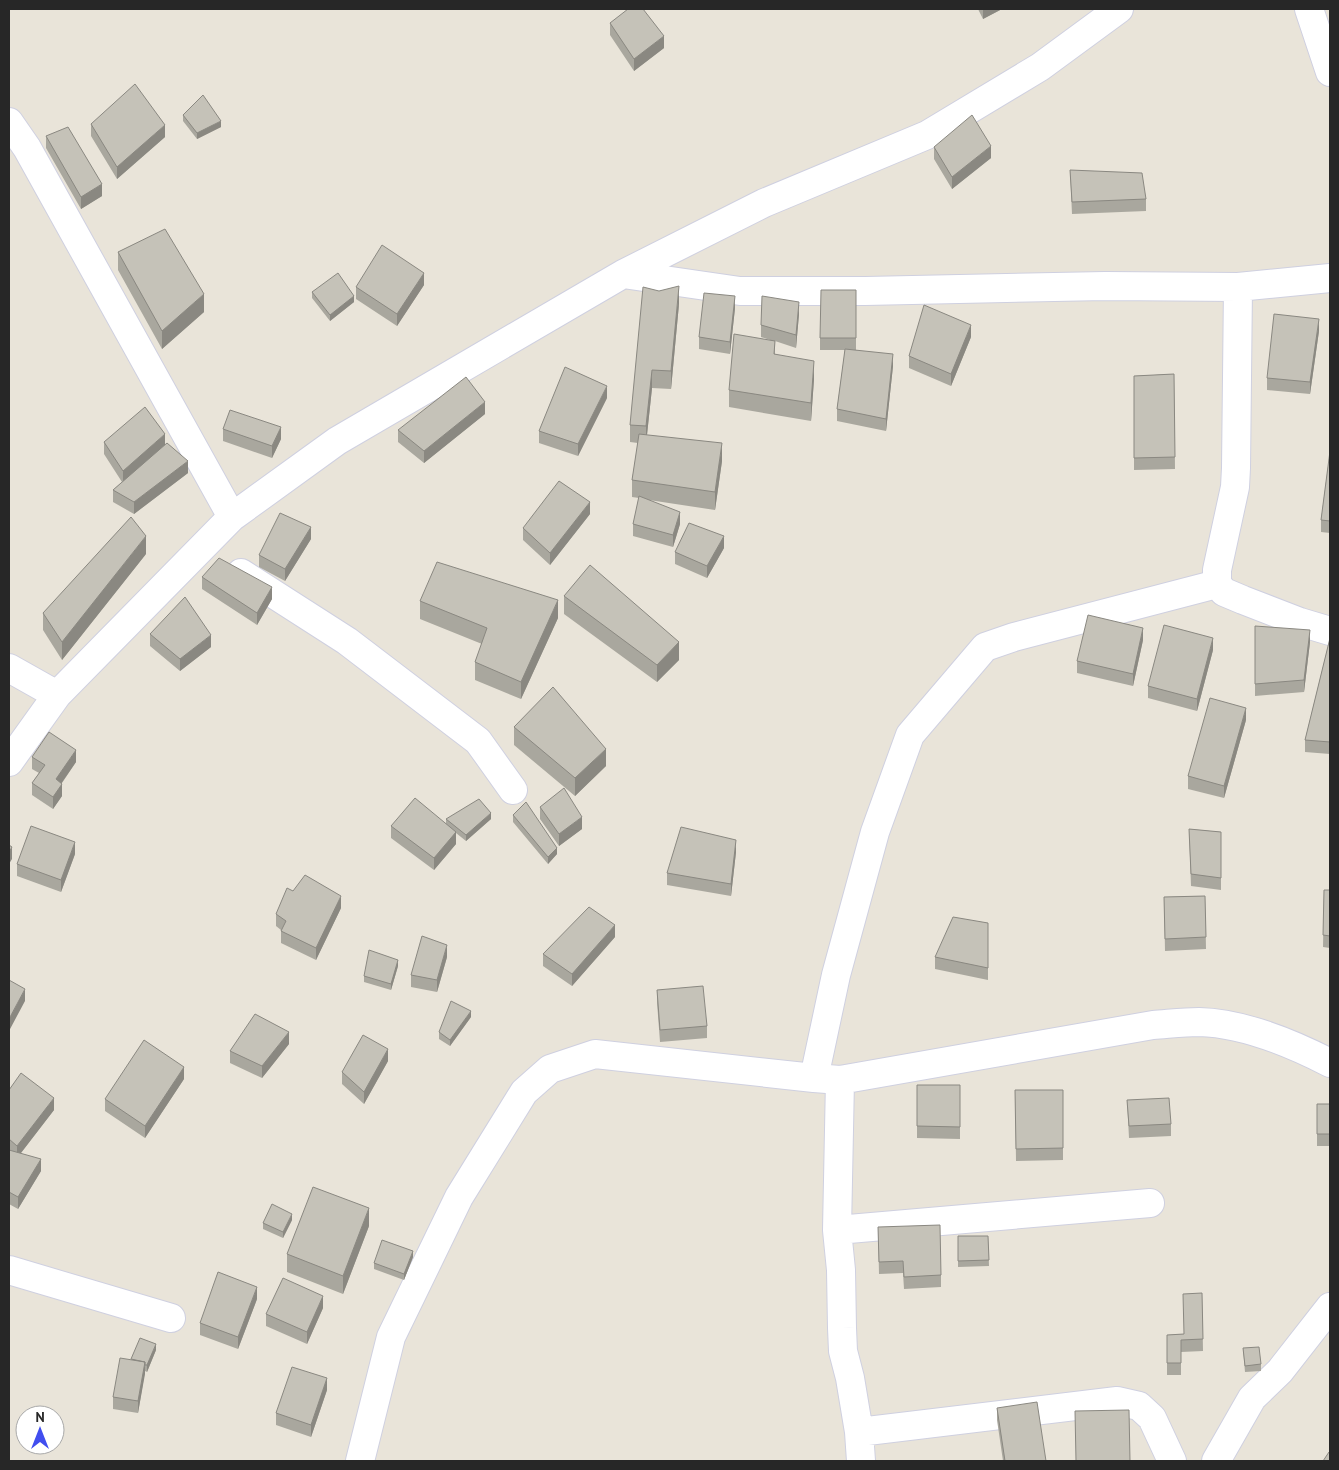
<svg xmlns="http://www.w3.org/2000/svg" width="1339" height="1470" viewBox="0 0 1339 1470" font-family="'PT Sans',sans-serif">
<rect width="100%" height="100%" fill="#e9e4d9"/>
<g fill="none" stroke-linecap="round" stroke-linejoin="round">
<defs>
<path id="street" d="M1309,9L1330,72
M9,122L27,148L232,517
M623,274L740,291H865L1105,286L1238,287L1330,278
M1238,287L1236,468L1235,487L1217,570V584L1224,592L1243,600L1300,622L1330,631
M241,573L347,641L478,741L513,790
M9,668L57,695
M9,762L57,695L232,517L337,441L623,274L764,203L927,135L1040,67L1119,9
M814,1078L836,975L875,832L910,735L985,647L1014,637L1217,584
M840,1080L837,1230L841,1270L842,1328L843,1351L850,1378L859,1432L861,1461
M837,1230L1150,1203
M9,1270L171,1318
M859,1432L1117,1401L1139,1406L1152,1418L1172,1461
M360,1461L391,1337L459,1197L524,1092L550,1069L595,1054L814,1078L840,1080L1153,1025C1168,1024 1184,1022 1199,1022C1242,1023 1293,1044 1330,1063
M1216,1461L1252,1398L1280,1371L1330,1307"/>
</defs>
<use href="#street" stroke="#cfd0e0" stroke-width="30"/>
<use href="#street" stroke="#fff" stroke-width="28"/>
</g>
<path fill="#a9a79e" d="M978,9H1002L983,19Z
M610,23L664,48L634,71L610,35Z
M183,115L221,127L197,139L183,121Z
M91,124L165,137L117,179L91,136Z
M46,136L102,196L81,209L46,148Z
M934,147L991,158L952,189L934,159Z
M1070,170L1146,199V211L1072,214Z
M118,252L204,312L162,349L118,270Z
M424,285L397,326L356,299V287Z
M312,292L354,302L330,321L312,298Z
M679,304L671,389L652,388L647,435L722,461L715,510L649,500L680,524L673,547L633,536V524L639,498L632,497V480L638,443L630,442V425Z
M735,308L730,354L699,349V337Z
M799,314L796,348L775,341V354L814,379L811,421L729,407V390L770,340L761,337V325Z
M1319,331L1310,394L1267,390V378Z
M971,337L951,386L909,368V356Z
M820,338H856V350L893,366L886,431L837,421V409L845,350H820Z
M1174,374L1175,469L1134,470V376Z
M607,398L578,456L539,443V431Z
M485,414L424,463L398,442V430Z
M223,429L281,439L272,458L223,441Z
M104,442L165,445L188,473L134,514L113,502V490L122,482L104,454Z
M1330,451V533L1321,532V520Z
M590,514L550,565L523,540V528Z
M311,539L285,581L259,567V555Z
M724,548L707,578L675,564V552Z
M146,554L62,660L43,630V613Z
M202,577L272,599L257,625L202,589Z
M564,596L679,660L657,682L564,614Z
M420,601L558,618L521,699L475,680V662L482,644L420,619Z
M1255,626L1310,642L1304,692L1255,696Z
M150,634L211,647L180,671L150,646Z
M1330,638V754L1305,752V740Z
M1143,640L1133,686L1077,673V661Z
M1213,650L1197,711L1148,698V686Z
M1246,720L1224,798L1188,789V776Z
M514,727L606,766L575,796L514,745Z
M32,757L76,762L62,783V796L53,809L32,795V783L39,773L32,769Z
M540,807L582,829L559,846L540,819Z
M513,815L557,854L548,864L513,822Z
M446,819H491L466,841L456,833V844L434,870L391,838V826L446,823Z
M1189,829L1221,832V890L1191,886Z
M736,852L731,896L667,885V873Z
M75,854L61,892L17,876V864Z
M1324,890H1330V948L1323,947Z
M1205,896L1206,949L1165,951L1164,897Z
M341,908L316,960L281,943V930L276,926V914Z
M988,923V980L935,969V957Z
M615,937L572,986L543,966V954Z
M447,957L437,992L411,987V975Z
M398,966L391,990L364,982V976Z
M657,990L707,1026V1038L660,1042L657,1002Z
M471,1017L450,1046L439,1039V1032Z
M289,1044L262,1078L230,1063V1051Z
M388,1061L364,1104L342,1084V1072Z
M184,1079L145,1138L105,1111V1099Z
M917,1085H960V1139L917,1138Z
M9,1090L54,1110L21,1153L41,1171L18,1209L9,1204Z
M1015,1090H1063V1160L1016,1161Z
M1127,1100L1171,1124V1136L1129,1138Z
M1317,1104H1330V1146H1317Z
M292,1220L283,1238L263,1229V1223Z
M369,1226L343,1294L287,1272V1254Z
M878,1227L941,1275V1287L904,1289L903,1273L879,1274Z
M958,1236H988L989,1266L958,1267Z
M413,1257L404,1280L374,1269V1263Z
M1202,1293L1203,1351L1181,1352V1375H1167V1335L1184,1334Z
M257,1299L238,1349L200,1335V1323Z
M323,1308L307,1344L266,1326V1314Z
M1243,1348L1261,1364V1371L1245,1372Z
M156,1350L147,1372L145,1371L138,1413L113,1409V1397L131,1360Z
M327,1390L311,1437L276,1425V1413Z
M997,1408L1046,1461H1003L997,1420Z"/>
<path fill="#8a8881" d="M983,9H1002L983,19Z
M664,36V48L634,71V59Z
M221,121V127L197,139V133Z
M165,125V137L117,179V167Z
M991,146V158L952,189V177Z
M102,184V196L81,209V197Z
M424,273V285L397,326V314Z
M679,286V304L671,389V371Z
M204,294V312L162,349V331Z
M354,296V302L330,321V315Z
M735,296V308L730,354V342Z
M799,302V314L796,348V335Z
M1319,319V331L1310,394V382Z
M971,325V337L951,386V374Z
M893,354V366L886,431V419Z
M814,361V379L811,421V403Z
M652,370V388L646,444V426Z
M607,386V398L578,456V444Z
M485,402V414L424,463V451Z
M281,427V439L272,458V446Z
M165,434V446L123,483V471Z
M722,443V461L715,510V492Z
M188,461V473L134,514V502Z
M590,502V514L550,565V553Z
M680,512V524L673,547V535Z
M311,527V539L285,581V569Z
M146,536V554L62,660V642Z
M724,536V548L707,578V566Z
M272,587V599L257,625V613Z
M558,600V618L521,699V682Z
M1143,628V640L1133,686V674Z
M1310,630V642L1304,692V680Z
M211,635V647L180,671V659Z
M1213,638V650L1197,711V699Z
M679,642V660L657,682V665Z
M1246,708V720L1224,798V786Z
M606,749V766L575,796V778Z
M76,750V762L56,791V779Z
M62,784V796L53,809V797Z
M491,813V819L466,841V835Z
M582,817V829L559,846V834Z
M456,832V844L434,870V858Z
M736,840V852L731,896V884Z
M75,842V854L61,892V880Z
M12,847V859L9,864V852Z
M557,848V854L548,864V857Z
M341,896V908L316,960V948Z
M615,925V937L572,986V974Z
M447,945V957L437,992V980Z
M398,960V966L391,990V984Z
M25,989V1001L9,1031V1019Z
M471,1011V1017L450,1046V1040Z
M289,1032V1044L262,1078V1066Z
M388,1049V1061L364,1104V1092Z
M184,1067V1079L145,1138V1126Z
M54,1098V1110L17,1158V1146Z
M41,1159V1171L18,1209V1197Z
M369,1208V1226L343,1294V1276Z
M292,1214V1220L283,1238V1232Z
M413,1251V1257L404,1280V1274Z
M257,1287V1299L238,1349V1337Z
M323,1296V1308L307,1344V1332Z
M156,1344V1350L147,1372V1365Z
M145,1362V1374L138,1413V1401Z
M327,1378V1390L311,1437V1425Z"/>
<path fill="#c5c2b8" stroke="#8a8881" d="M628,9H643L664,36L634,59L610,23Z
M135,84L165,125L117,167L91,124Z
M203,95L221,121L197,133L183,115Z
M972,115L991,146L952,177L934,147Z
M68,127L102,184L81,197L46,136Z
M1070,170L1142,173L1146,199L1072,202Z
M165,229L204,294L162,331L118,252Z
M382,245L424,273L397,314L356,287Z
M338,273L354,296L330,315L312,292Z
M679,286L671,371L652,370L646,426L630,425L643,287L659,291Z
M821,290H856V338H820Z
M704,293L735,296L730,342L699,337Z
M762,296L799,302L796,335L761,325Z
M924,305L971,325L951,374L909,356Z
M1274,314L1319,319L1310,382L1267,378Z
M734,334L775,341L774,354L814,361L811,403L729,390Z
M845,349L893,354L886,419L837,409Z
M565,367L607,386L578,444L539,431Z
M1174,374L1175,457L1134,458V376Z
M466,377L485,402L424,451L398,430Z
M145,407L165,434L123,471L104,442Z
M230,410L281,427L272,446L223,429Z
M639,434L722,443L715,492L632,480Z
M167,443L188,461L134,502L113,490Z
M1330,451V521L1321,520Z
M559,481L590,502L550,553L523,528Z
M639,496L680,512L673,535L633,524Z
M280,513L311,527L285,569L259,555Z
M131,517L146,536L62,642L43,613Z
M689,523L724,536L707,566L675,552Z
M219,558L272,587L257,613L202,577Z
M437,562L558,600L521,682L475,662L487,628L420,601Z
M590,565L679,642L657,665L564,596Z
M185,597L211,635L180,659L150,634Z
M1088,615L1143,628L1133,674L1077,661Z
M1164,625L1213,638L1197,699L1148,686Z
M1255,626L1310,630L1304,680L1255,684Z
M1330,638V742L1305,740Z
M553,687L606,749L575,778L514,727Z
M1210,698L1246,708L1224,786L1188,776Z
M49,732L76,750L56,779L62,784L53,797L32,783L45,765L32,757Z
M564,788L582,817L559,834L540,807Z
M415,798L456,832L434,858L391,826Z
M479,799L491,813L466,835L446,819Z
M526,802L557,848L548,857L513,815Z
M31,826L75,842L61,880L17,864Z
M681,827L736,840L731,884L667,873Z
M1189,829L1221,832V878L1191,874Z
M9,845L12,847L9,852Z
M305,875L341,896L316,948L281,931L286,921L276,914L287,888L293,891Z
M1324,890H1330V936L1323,935Z
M1205,896L1206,937L1165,939L1164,897Z
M589,907L615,925L572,974L543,954Z
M953,917L988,923V968L935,957Z
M422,936L447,945L437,980L411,975Z
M369,950L398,960L391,984L364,976Z
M9,980L25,989L9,1019Z
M703,986L707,1026L660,1030L657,990Z
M451,1001L471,1011L450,1040L439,1032Z
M255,1014L289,1032L262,1066L230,1051Z
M363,1035L388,1049L364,1092L342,1072Z
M144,1040L184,1067L145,1126L105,1099Z
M21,1073L54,1098L17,1146L9,1139V1090Z
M917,1085H960V1127L917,1126Z
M1015,1090H1063V1148L1016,1149Z
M1169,1098L1171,1124L1129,1126L1127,1100Z
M1317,1104H1330V1134H1317Z
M9,1150L41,1159L18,1197L9,1192Z
M313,1187L369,1208L343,1276L287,1254Z
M272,1204L292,1214L283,1232L263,1223Z
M940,1225L941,1275L904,1277L903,1261L879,1262L878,1227Z
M958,1236H988L989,1260L958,1261Z
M382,1240L413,1251L404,1274L374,1263Z
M218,1272L257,1287L238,1337L200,1323Z
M283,1278L323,1296L307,1332L266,1314Z
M1202,1293L1203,1339L1181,1340V1363H1167V1335L1184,1334L1183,1294Z
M140,1338L156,1344L147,1365H145V1362L131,1359Z
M1259,1347L1261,1364L1245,1366L1243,1348Z
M120,1358L145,1362L138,1401L113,1397Z
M292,1367L327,1378L311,1425L276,1413Z
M1037,1402L1046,1461H1005L997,1408Z
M1129,1410L1130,1461H1076L1075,1411Z
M1329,1452L1330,1453V1461H1323Z"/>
<rect width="1339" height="1470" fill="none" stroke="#272727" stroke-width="20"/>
<g transform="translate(40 1430)"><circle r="24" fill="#ffffff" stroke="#a9a9a9"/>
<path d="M0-4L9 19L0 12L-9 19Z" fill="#414eef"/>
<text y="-8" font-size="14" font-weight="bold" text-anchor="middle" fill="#272727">N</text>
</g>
</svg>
